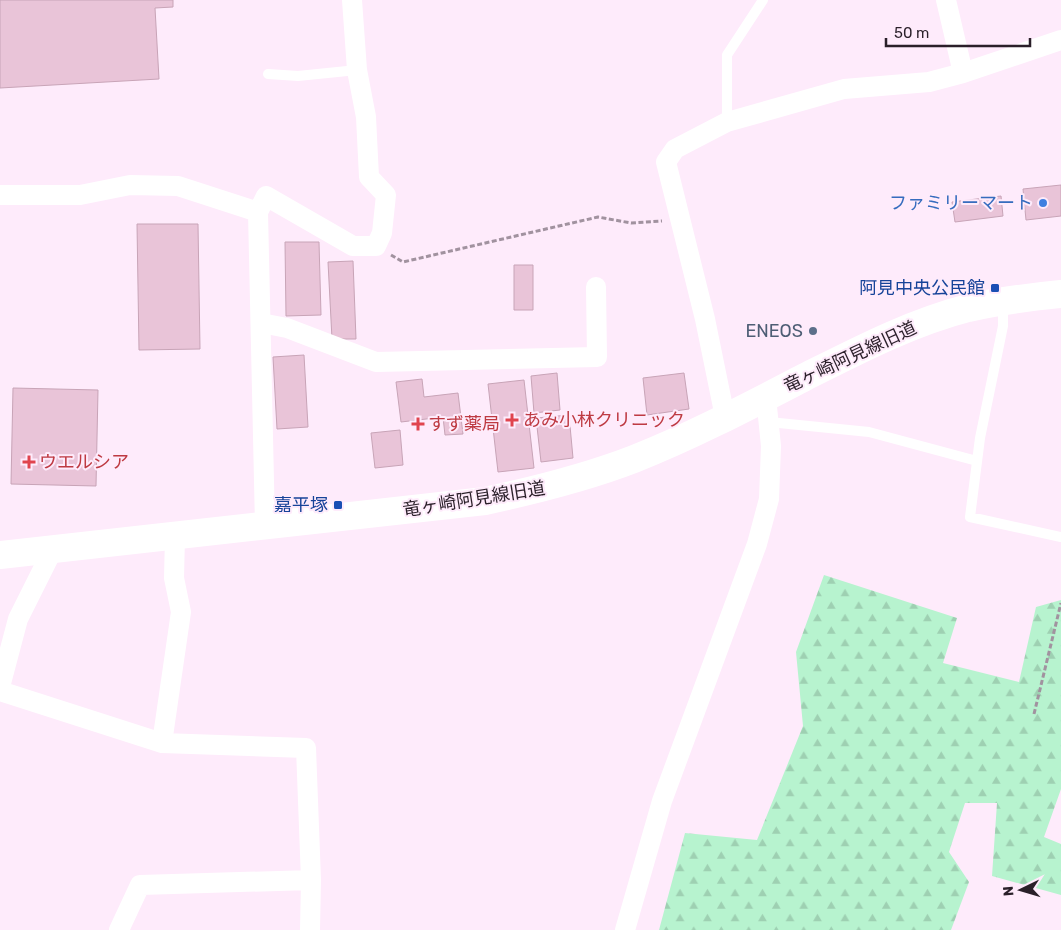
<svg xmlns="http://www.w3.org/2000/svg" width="1061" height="930" viewBox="0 0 1061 930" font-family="Rubik,'Noto Sans JP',sans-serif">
	<defs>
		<pattern id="forest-firs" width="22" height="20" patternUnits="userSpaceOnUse" patternTransform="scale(1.25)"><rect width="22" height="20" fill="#b7f3cf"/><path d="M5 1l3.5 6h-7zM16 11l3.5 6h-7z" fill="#9ed0b2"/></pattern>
	</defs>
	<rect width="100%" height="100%" fill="#feebfb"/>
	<path fill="url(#forest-firs)" d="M824 575 957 618 943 663 1019 682 1036 607 1061 600V789L1044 837 1061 844V895L992 876 997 803H965L949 852 969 882 951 930H659L685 833 757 840 803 726 796 652Z"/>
	<path fill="#e9c4d8" stroke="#c8a4b7" d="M0 0H173V7L155 8 159 79 0 88Z
		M1061 185V216L1026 220 1023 189Z
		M1001 196 1003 216 955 222 952 202Z
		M137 224H198L200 349 139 350Z
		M285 242H319L321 315 286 316Z
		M353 261 356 339H332L328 262Z
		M514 265H533V310H514Z
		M304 355 308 427 277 429 273 357Z
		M557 373 560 410 534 413 531 376Z
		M684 373 689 409 647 415 643 378Z
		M422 379 424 397 458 393 463 434 445 435 443 417 401 422 396 382Z
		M524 380 534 468 498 472 488 384Z
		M13 388 98 390 96 486 11 484Z
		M569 415 573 458 541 462 536 418Z
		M400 430 403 465 375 468 371 433Z"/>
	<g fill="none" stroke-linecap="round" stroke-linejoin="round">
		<path stroke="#a1929f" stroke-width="3" stroke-dasharray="5 2.5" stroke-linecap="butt" d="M391 255 403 262 598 217 631 223 662 221
			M1034 714 1061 603"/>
		<path stroke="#fff" stroke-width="10" d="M268 74 298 76 357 70
			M727 122V55L763 0
			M1003 301V326L980 438 970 517 1061 537
			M769 422 869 432 977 461"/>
		<path stroke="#fff" stroke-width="20" d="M963 73 1061 40
			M0 195H80L130 185 178 186 258 212 266 196 353 246H376L382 233 386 195 369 177 366 117 357 70 352 0
			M258 212 265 526
			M261 323 287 328 376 362 597 357 596 287
			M725 417 705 319 666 162 675 149 727 122 844 89 929 82 963 73 946 0
			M0 687 18 619 53 549
			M0 691 162 743 306 748 311 880 310 930
			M162 743 181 612 174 578 175 536
			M119 930 140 885 311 880
			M625 930 662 801 757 544 769 499 771 446 766 397"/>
		<path stroke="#fff" stroke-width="28" d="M0 555 485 501C536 490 585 478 634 459 692 436 749 406 805 377 857 351 910 323 968 308 998 301 1030 297 1061 294"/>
	</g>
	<circle fill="#3f7fe0" stroke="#feebfb" stroke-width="2" cx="1043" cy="203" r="5"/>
	<g fill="#1a4fb4" stroke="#feebfb" stroke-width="2">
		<rect x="990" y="283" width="10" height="10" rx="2.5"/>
		<rect x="333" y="500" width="10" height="10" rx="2.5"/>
	</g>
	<circle fill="#5c6f8a" stroke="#feebfb" stroke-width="2" cx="813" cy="331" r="5"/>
	<g fill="#e0444e" stroke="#feebfb" stroke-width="2">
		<path d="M509.5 412.5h5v5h5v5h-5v5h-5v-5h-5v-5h5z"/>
		<path d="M415.5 416.5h5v5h5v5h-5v5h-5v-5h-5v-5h5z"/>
		<path d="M26.5 454.5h5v5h5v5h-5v5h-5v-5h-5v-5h5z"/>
	</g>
	<g text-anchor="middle" stroke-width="4" stroke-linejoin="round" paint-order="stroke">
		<g font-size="18" fill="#366cbe" stroke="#feebfb" text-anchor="end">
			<text x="1033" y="209">ファミリーマート</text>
		</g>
		<g font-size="18" fill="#164399" stroke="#feebfb" text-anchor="end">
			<text x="985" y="294">阿見中央公民館</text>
			<text x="328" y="511">嘉平塚</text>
		</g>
		<g font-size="18" fill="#4e5e75" stroke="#feebfb" text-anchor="end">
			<text x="803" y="337">ENEOS</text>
		</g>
		<g font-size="18" fill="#2a1f29" stroke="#feebfb">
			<text transform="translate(850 357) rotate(-25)" y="6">竜ヶ崎阿見線旧道</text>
			<text transform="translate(474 499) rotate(-9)" y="6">竜ヶ崎阿見線旧道</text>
		</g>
		<g font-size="18" fill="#be3a42" stroke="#feebfb" text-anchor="start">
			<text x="523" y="426">あみ小林クリニック</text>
			<text x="428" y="430">すず薬局</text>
			<text x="39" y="468">ウエルシア</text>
		</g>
	</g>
	<g transform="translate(1021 890) rotate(265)" stroke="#feebfb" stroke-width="4" paint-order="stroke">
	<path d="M0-4L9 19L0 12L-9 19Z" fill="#2a1f29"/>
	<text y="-8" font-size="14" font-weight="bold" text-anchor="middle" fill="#2a1f29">N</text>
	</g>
	<path d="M886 38v8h144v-8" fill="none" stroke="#2a1f29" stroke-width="2.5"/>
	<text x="894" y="38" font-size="15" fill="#2a1f29" stroke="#feebfb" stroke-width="4" paint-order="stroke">50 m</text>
</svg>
